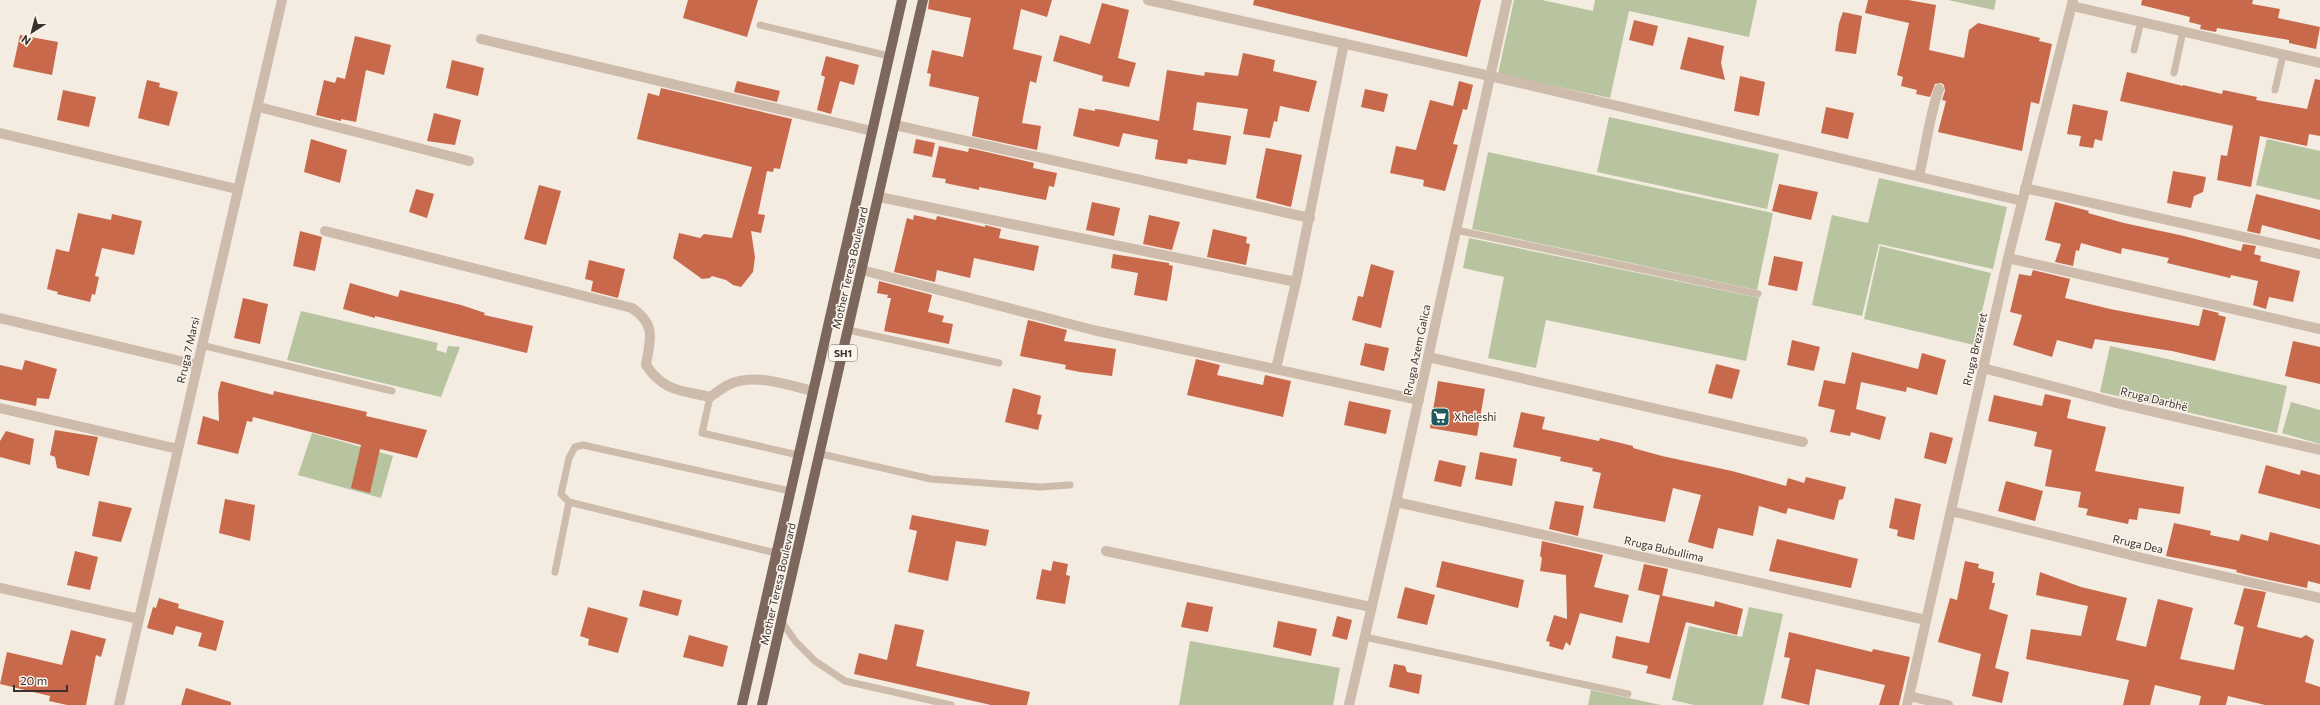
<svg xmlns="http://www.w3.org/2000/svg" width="2320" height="705" viewBox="0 0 2320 705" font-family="Commissioner,sans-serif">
	<rect width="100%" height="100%" fill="#f4ebe1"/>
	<path fill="#b8c4a0" d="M1514 0H1542L1593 11 1595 0H1757L1749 37 1629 11 1610 98 1498 74Z
		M1948 0H1996L1994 10Z
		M1609 117 1779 154 1767 209 1597 172Z
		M2267 139 2320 151V200L2256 185Z
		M1488 152 1773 213 1757 290 1472 229Z
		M1879 178 2007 207 1993 269 1879 244 1862 316 1812 305 1832 215 1868 223Z
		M1469 238 1759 298 1746 361 1546 320 1536 368 1488 358 1504 277 1463 268Z
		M1880 246 1991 273 1974 345 1864 319Z
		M301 311 438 343 436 350 446 353 448 346 460 347 441 397 287 360Z
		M2110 346 2287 386 2277 433 2100 392Z
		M2291 402 2320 410V444L2282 433Z
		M312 433 393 456 381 498 298 475Z
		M1749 607 1783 614 1763 705H1694L1672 700 1689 626 1742 637Z
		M1190 641 1340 668 1333 705H1179Z
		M1591 690 1661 705H1588Z"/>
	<path fill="#c8694b" d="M688 0H758L747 37 683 18Z
		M929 0H1052L1047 17 1021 9 1013 49 1042 56 1036 83 1030 81 1022 123 1041 126 1037 150 972 136 979 97 929 86 931 74 927 73 932 50 963 57 971 18 928 9Z
		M1254 0H1481L1467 57 1253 5Z
		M1868 0H1908L1936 5 1929 50 1964 58 1969 30 1978 23 2040 38 2039 41 2052 44 2039 104 2031 102 2022 151 1938 132 1946 101 1942 100 1945 91 1944 85 1941 83 1935 84 1930 97 1916 94 1917 90 1901 86 1903 77 1897 75 1909 23 1865 13Z
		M2142 0H2253L2252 4 2280 9 2278 18 2320 27 2316 49 2289 43V40L2217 28 2216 32 2200 29 2201 25 2189 22 2190 17 2141 5Z
		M1102 3 1129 10 1118 58 1136 63 1129 87 1102 81 1103 76 1053 61 1060 35 1090 44Z
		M1843 12 1862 16 1856 54 1835 51 1839 23Z
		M1634 20 1658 26 1653 46 1629 40Z
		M20 35 58 42 52 75 13 67Z
		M355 36 391 45 384 75 366 70 356 122 341 119V121L316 115 324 80 335 83 337 77 345 79Z
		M1688 37 1724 46 1721 63 1725 80 1680 69Z
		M1243 53 1275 60 1273 71 1317 81 1309 112 1280 106 1277 122 1274 121 1270 138 1243 134 1248 109 1197 102 1193 130 1231 136 1226 165 1188 159 1187 164 1155 159 1158 140 1123 133 1119 147 1073 136 1079 108 1095 111V109L1104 110 1159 121 1167 70 1204 76 1205 72 1238 76Z
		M826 56 859 65 854 85 840 81 831 114 817 110 825 77 821 75Z
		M452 60 484 68 478 96 446 88Z
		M2127 72 2183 86V85L2222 94 2223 90 2257 97 2256 100 2307 109 2315 79 2320 80V136L2309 134 2307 146 2260 136 2251 187 2217 180 2221 155 2227 156 2233 126 2120 101Z
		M1740 76 1765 82 1759 116 1734 111Z
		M147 80 160 83 159 87 178 92 169 126 138 118Z
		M737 81 780 91 777 102 734 92Z
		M1459 81 1473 85 1467 110 1463 109 1453 144 1458 145 1445 191 1423 186 1424 180 1390 173 1396 146 1416 150 1430 100 1453 106Z
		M661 88 792 119 780 169 774 168 773 172 767 171 758 214 765 215 761 233 751 231 755 257 753 272 741 287 733 285 726 280 712 276 710 278 702 279 673 258 679 233 700 238 704 234 732 238 752 167 637 139 648 93 659 96Z
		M1365 89 1388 94 1384 112 1361 107Z
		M63 90 96 97 89 127 57 120Z
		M2073 104 2108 111 2102 141 2095 139 2093 148 2079 146 2081 136 2067 134Z
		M1826 107 1854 113 1848 139 1821 133Z
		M434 113 461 120 455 145 427 141Z
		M311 139 347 150 340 183 304 172Z
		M916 139 935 143 932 157 913 153Z
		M939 146 968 152 969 148 1034 163 1033 168 1057 173 1054 187 1049 186 1046 200 979 187V190L945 183 946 179 932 177Z
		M1266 148 1302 155 1291 207 1256 198Z
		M2173 171 2206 177 2203 192 2194 196 2191 208 2167 203Z
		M1779 184 1818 192 1811 220 1772 211Z
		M539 185 561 191 546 245 524 239Z
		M416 189 434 194 427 218 409 212Z
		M2256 194 2320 210V240L2262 225 2260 234 2247 231Z
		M1092 202 1120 208 1114 236 1086 230Z
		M2055 202 2089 211 2088 213 2124 223 2184 236 2241 251 2243 244 2256 246 2254 254 2261 256 2260 261 2300 271 2293 302 2269 297 2266 309 2253 305 2258 281 2231 275 2230 278 2167 263 2169 258 2122 248 2121 254 2081 243 2079 251 2076 250 2073 266 2055 262 2061 244 2045 240Z
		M78 213 111 220 112 214 142 221 134 255 102 248 95 276 99 277 95 295 92 294 90 302 57 294 58 292 47 289 56 249 69 252Z
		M914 215 936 220 937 216 985 227V225L1001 229 999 238 1039 246 1034 271 974 258 970 278 937 270 935 282 894 272 907 218 913 220Z
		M1149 215 1180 222 1172 250 1143 244Z
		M1213 229 1247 237 1246 243 1250 244 1246 265 1207 257Z
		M300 231 322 237 315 271 293 266Z
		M1113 254 1169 263V265L1173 266 1167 301 1134 295 1138 273 1111 268Z
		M1774 256 1803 262 1797 291 1768 285Z
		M589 260 625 269 618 298 591 291 593 281 585 279Z
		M1371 264 1394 271 1381 328 1352 320 1358 296 1363 297Z
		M2033 270 2070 279 2065 298 2110 309 2199 326 2203 309 2219 313 2218 315 2226 317 2215 361 2172 351 2095 339 2092 349 2057 340 2052 357 2013 345 2022 315 2010 312 2019 274 2031 276Z
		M879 281 932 295 928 312 944 316 942 322 953 324 949 344 884 331 891 298H887L888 295 877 293Z
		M350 283 398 297 400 290 461 305 485 313 484 315 533 326 527 353 375 316V318L343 309Z
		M243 298 268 304 260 344 234 338Z
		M1028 320 1067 330 1064 341 1116 349 1112 376 1080 372 1065 369 1066 365 1020 356Z
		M1792 340 1820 347 1814 371 1787 365Z
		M2293 341 2320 347V384L2285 376Z
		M1365 343 1389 348 1384 371 1360 365Z
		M1852 352 1918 369 1922 353 1946 360 1937 395 1907 387 1906 392 1861 382 1856 409 1886 417 1880 440 1851 432 1850 436 1830 432 1835 410 1818 406 1824 380 1845 384Z
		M1196 359 1220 365 1217 375 1263 385 1265 375 1291 381 1283 417 1187 395Z
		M25 360 57 369 49 399 37 398 36 406 0 399V365L22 370Z
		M1716 364 1740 370 1732 399 1708 393Z
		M221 381 273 395 274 391 367 412 366 416 427 430 417 458 380 449 370 493 351 488 361 445 253 417 252 422 247 421 238 454 197 444 203 416 219 421 218 393Z
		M1438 381 1485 389 1477 436 1430 428Z
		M1013 388 1041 396 1037 414 1042 415 1038 430 1005 422Z
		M2045 394 2071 400 2067 418 2106 427 2095 471 2184 487 2180 514 2139 508 2137 520 2129 519 2128 524 2086 515 2088 509 2078 507 2081 492 2045 486 2052 450 2034 446 2037 432 1988 421 1994 395 2042 406Z
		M1349 401 1391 410 1386 434 1344 425Z
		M1521 412 1545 417 1542 429 1599 441 1600 438 1633 446V448L1662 456 1732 471 1786 486 1788 478 1804 483 1806 477 1846 487 1843 499 1839 500 1834 520 1788 508 1786 514 1759 506 1753 536 1718 528 1713 549 1688 542 1701 495 1673 488 1665 522 1593 508 1601 473 1592 471 1593 468 1560 461 1561 457 1513 447Z
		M55 430 98 437 89 476 57 468 55 457 50 455Z
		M6 431 34 439 30 465 0 457V441Z
		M1930 432 1953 438 1946 464 1924 458Z
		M1480 452 1517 459 1512 486 1475 479Z
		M1439 460 1466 466 1461 487 1434 481Z
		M2266 465 2300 475 2301 470 2320 475V509L2258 493Z
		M2006 481 2043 491 2035 521 1998 511Z
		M1895 498 1921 504 1914 540 1897 536 1898 530 1889 528Z
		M225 499 255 505 250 541 219 533Z
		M99 501 132 508 121 542 92 536Z
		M1555 501 1584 506 1578 536 1549 529Z
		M912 515 989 530 986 546 956 541 948 581 908 572 917 531 909 529Z
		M2174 523 2211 531 2210 535 2239 541 2241 534 2268 541 2270 532 2320 545V584L2308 581 2307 588 2247 575 2236 572 2237 570 2166 556Z
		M1777 539 1858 559 1851 588 1769 571Z
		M1542 541 1603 555 1594 587 1629 595 1622 623 1580 613 1570 646 1566 642 1563 650 1549 646 1550 642 1546 641 1554 615 1567 619 1566 575 1540 571 1542 558 1540 556Z
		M75 551 98 557 90 590 67 585Z
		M1053 561 1068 564 1066 575 1070 576 1065 604 1036 599 1042 569 1051 571Z
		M1442 561 1524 580 1518 608 1436 587Z
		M1965 561 1979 564 1978 568 1994 572 1992 583H1995L1989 609 2008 615 1995 668 2009 672 2002 703 1972 696 1981 654 1938 642 1950 598 1957 600Z
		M1644 564 1668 569 1662 596 1638 590Z
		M2040 572 2081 587 2127 598 2116 640 2146 647 2158 599 2193 608 2180 659 2234 670 2244 627 2234 624 2244 588 2266 592 2257 627 2301 638 2306 635 2314 640 2305 682 2320 687V705H2265L2228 696 2226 705H2199L2201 696 2155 685 2150 705H2123L2129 680 2026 659 2031 629 2081 636 2088 606 2036 595Z
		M1405 587 1435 595 1427 625 1397 618Z
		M643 590 682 600 678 616 639 606Z
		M1660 595 1714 607 1715 601 1743 609 1737 635 1686 622 1670 679 1646 673 1648 666 1612 658 1616 636 1649 643Z
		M159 598 179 604 178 608 224 621 216 651 198 646 202 633 176 626 173 635 147 628 153 607 156 608Z
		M1187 602 1213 607 1208 632 1181 627Z
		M588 607 628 618 618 653 588 645 589 639 580 636Z
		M1337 616 1352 620 1347 640 1332 636Z
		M1278 621 1317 629 1311 656 1273 647Z
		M895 624 924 630 916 666 1030 692 1027 705H991L854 674 859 653 887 660Z
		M71 630 106 639 101 657 96 655 86 705H67L49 701 50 696 0 684 7 652 62 665Z
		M1789 632 1872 652 1873 649 1910 657 1899 705H1879L1885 685 1816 669 1809 705 1781 698 1790 658 1784 657Z
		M689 635 728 646 723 667 683 657Z
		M1394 664 1405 666 1407 672 1422 675 1419 694 1389 687Z
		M186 688 231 702V705H181Z"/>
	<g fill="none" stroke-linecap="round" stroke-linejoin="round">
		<path stroke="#cdbbac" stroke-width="7" d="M760 25 889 56
			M2134 50 2141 22
			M2174 73 2183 31
			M2275 90 2283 55
			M1456 230 1758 294
			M848 330 999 363
			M201 345 392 391
			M710 397 702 433 798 455
			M821 454 931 479 1040 487 1070 485
			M776 553 569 502 561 494 569 458 575 447 583 445 790 491
			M555 572 569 502
			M781 621 796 642 815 661 845 681 951 705
			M1365 637 1628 694"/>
		<path stroke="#cdbbac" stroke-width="10" d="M1148 0 1490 76 2022 201
			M2072 6 2320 63
			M481 39 872 131
			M259 107 469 161
			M895 125 1310 218
			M0 133 237 189
			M1919 176C1926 147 1929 117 1939 89
			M2025 188 2320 254
			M879 197 1296 282
			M325 231 632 308C657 325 650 339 646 365 664 392 681 390 710 397 716 393 722 388 728 385 753 372 788 385 813 391
			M2008 258 2320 329
			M862 270 1093 330 1419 400
			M0 318 197 365
			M1428 357 1803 442
			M1983 368 2120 404 2320 450
			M1276 369 1296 282 1344 43
			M0 408 178 449
			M1396 502 1926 620
			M1951 511 2147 559 2320 598
			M1106 551 1371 607
			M0 588 139 619
			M1909 696 1948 705
			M119 705 282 0
			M1907 705 2008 258 2073 0"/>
		<path stroke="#cdbbac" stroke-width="10" d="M1349 705 1396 502 1507 0"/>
		<path stroke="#7d675c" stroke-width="10" d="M742 705 902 0
			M762 705 923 0"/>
	</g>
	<defs>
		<g id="supermarket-square" transform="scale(1)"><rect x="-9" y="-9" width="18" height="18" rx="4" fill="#1f5a5e" stroke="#fbf5ee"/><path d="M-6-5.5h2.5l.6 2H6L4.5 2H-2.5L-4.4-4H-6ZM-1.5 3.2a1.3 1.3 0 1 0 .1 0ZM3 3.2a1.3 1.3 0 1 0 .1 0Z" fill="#fff"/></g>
	</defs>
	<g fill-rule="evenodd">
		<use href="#supermarket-square" x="1440" y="417"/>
	</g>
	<g text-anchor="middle" stroke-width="3" stroke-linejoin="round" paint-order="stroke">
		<rect fill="#fbf5ee" stroke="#756b66" stroke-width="1" x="829" y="345" width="28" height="16" rx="3"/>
		<g font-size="10" font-weight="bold" fill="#3b302b">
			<text x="843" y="357">SH1</text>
		</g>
		<g font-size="11" fill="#3b302b" stroke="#fbf5ee">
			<text transform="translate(850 268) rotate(-77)" y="4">Mother Teresa Boulevard</text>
			<text transform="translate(1975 349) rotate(-77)" y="4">Rruga Brezaret</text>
			<text transform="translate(188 350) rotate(-77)" y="4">Rruga 7 Marsi</text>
			<text transform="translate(1417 350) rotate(-78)" y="4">Rruga Azem Galica</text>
			<text transform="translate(2154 399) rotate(14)" y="4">Rruga Darbhë</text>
			<text transform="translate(2138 544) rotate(13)" y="4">Rruga Dea</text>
			<text transform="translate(1664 549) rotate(13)" y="4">Rruga Bubullima</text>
			<text transform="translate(778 584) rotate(-77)" y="4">Mother Teresa Boulevard</text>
		</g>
		<g font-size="11" fill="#3b302b" stroke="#fbf5ee" text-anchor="start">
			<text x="1454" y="421">Xheleshi</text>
		</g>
	</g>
	<g transform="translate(32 32) rotate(216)" stroke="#fbf5ee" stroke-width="3" paint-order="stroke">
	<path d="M0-3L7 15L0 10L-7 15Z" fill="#3b302b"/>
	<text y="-6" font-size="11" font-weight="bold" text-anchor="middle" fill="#3b302b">N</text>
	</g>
	<path d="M14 685v6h53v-6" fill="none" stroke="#3b302b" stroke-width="2"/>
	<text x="20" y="685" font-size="12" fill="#3b302b" stroke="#fbf5ee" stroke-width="3" paint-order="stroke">20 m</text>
</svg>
